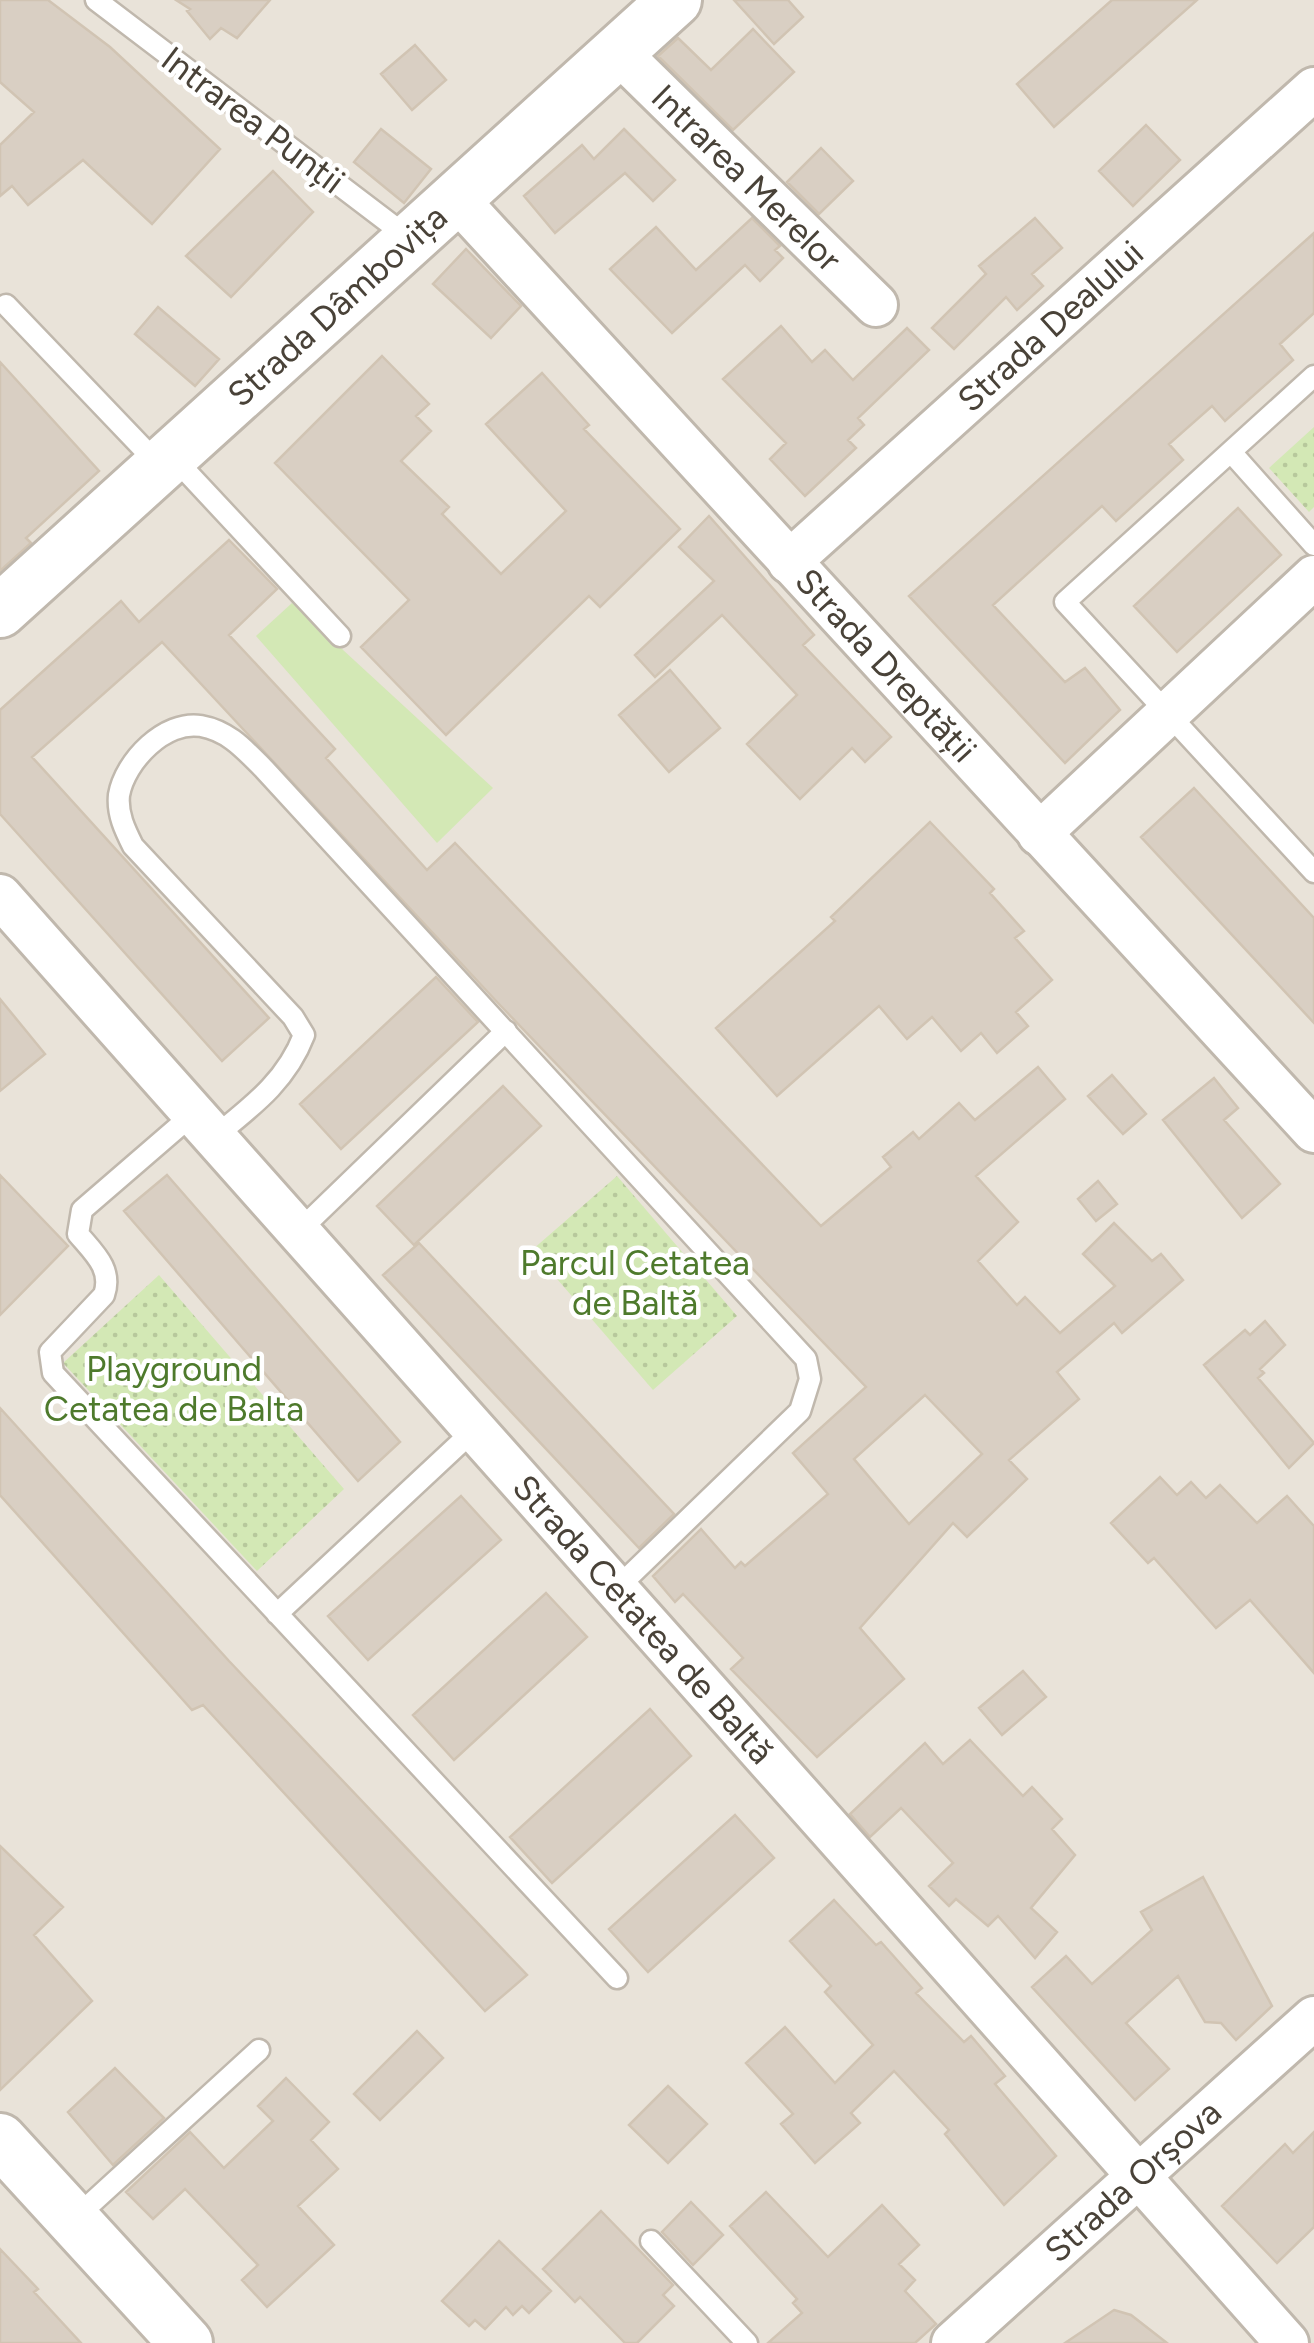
<svg xmlns="http://www.w3.org/2000/svg" width="1314" height="2343" viewBox="0 0 1314 2343" font-family="Figtree,sans-serif">
	<defs>
		<pattern id="park-dots" width="8" height="8" patternUnits="userSpaceOnUse" patternTransform="scale(2.5)"><rect width="8" height="8" fill="#d3e8b5"/><path d="M2 2h.1M6 6h.1" fill="none" stroke="#b7c89c" stroke-width="1.8" stroke-linecap="round"/></pattern>
	</defs>
	<rect width="100%" height="100%" fill="#f5f1eb"/>
	<path fill="#e9e3d9" d="M0 0H1314V2343H0Z"/>
	<path fill="url(#park-dots)" d="M1314 427V507L1309 512 1269 468Z
		M617 1176 737 1316 653 1390 532 1250Z
		M159 1275 344 1489 257 1571 63 1363Z"/>
	<path fill="#d3e8b5" d="M292 603 493 788 437 843 256 636Z"/>
	<path fill="#d9cfc3" stroke="#d1c4b3" stroke-width="2.5" fill-rule="evenodd" d="M0 0H48L110 47 220 149 152 224 83 160 28 205 12 186 0 196V145L34 112 0 82Z
		M176 0H270L237 38 221 28 210 39 187 11 190 9Z
		M734 0H788L803 17 774 44Z
		M1112 0H1197L1054 127 1017 84Z
		M753 29 794 72 733 130 658 56 678 38 711 70Z
		M415 45 446 80 412 110 381 74Z
		M1146 125 1180 160 1133 206 1099 171Z
		M381 129 431 169 404 203 354 162Z
		M624 129 675 180 653 201 625 173 555 233 524 196 582 145 594 159Z
		M821 148 853 181 819 214 787 182Z
		M273 171 313 212 231 297 186 256Z
		M752 218 780 246 775 250 783 258 760 281 745 265 672 333 610 269 656 227 696 270Z
		M1035 218 1062 248 1032 274 1043 286 1017 310 1006 297 954 349 932 328 986 274 979 266Z
		M1314 233V313L1280 344 1293 360 1225 421 1212 406 1169 444 1183 460 1116 521 1102 506 993 605 1065 682 1085 668 1120 710 1065 763 909 596Z
		M466 249 521 306 491 338 433 284Z
		M158 307 219 359 195 386 135 334Z
		M781 326 812 362 825 350 853 380 907 328 929 350 858 418 864 425 848 440 856 448 805 496 770 459 786 443 723 379Z
		M382 356 429 404 416 416 431 431 401 461 449 507 442 514 501 574 566 511 486 424 542 373 589 425 584 429 680 529 600 607 589 596 446 735 361 647 409 600 275 463Z
		M0 362 99 471 26 538 31 543 0 571Z
		M1238 508 1281 555 1177 652 1134 606Z
		M709 516 814 635 803 645 891 737 865 762 852 748 800 799 747 744 797 695 722 615 655 677 635 655 714 581 679 547Z
		M229 540 277 589 229 635 335 749 326 758 427 870 455 843 821 1226 891 1167 883 1157 913 1132 919 1139 959 1103 975 1120 1038 1067 1065 1099 976 1176 1018 1222 978 1261 1017 1305 1025 1297 1060 1333 1115 1286 1083 1254 1114 1223 1152 1261 1161 1254 1183 1280 1122 1333 1114 1323 1057 1372 1079 1399 1009 1460 1027 1479 967 1537 953 1523 860 1628 904 1679 817 1757 731 1669 743 1658 683 1594 675 1602 653 1576 701 1529 735 1568 741 1562 745 1566 828 1494 793 1453 866 1387 498 1003 162 642 32 757 269 1018 222 1061 0 814V710L121 601 139 622ZM925 1395 982 1454 909 1524 854 1459Z
		M670 670 720 728 669 772 619 715Z
		M1194 788 1314 918V1023L1141 837Z
		M930 822 994 889 990 893 1024 931 1015 938 1052 980 1016 1012 1028 1026 997 1053 981 1033 961 1051 932 1017 907 1039 879 1006 777 1096 716 1028 835 921 831 917Z
		M436 977 478 1022 341 1149 300 1104Z
		M0 999 45 1054 0 1091Z
		M1112 1075 1146 1114 1123 1134 1088 1096Z
		M1214 1078 1238 1108 1224 1120 1280 1184 1242 1218 1163 1120Z
		M503 1086 541 1126 414 1245 377 1206Z
		M0 1175 68 1246 0 1315Z
		M167 1175 400 1442 358 1481 124 1211Z
		M1098 1181 1117 1204 1096 1221 1078 1199Z
		M419 1243 674 1514 639 1548 383 1275Z
		M1265 1321 1285 1345 1260 1369 1264 1373 1258 1378 1314 1443 1289 1468 1204 1365 1245 1330 1250 1335Z
		M0 1408 229 1661 527 1975 485 2011 203 1705 192 1710 0 1495Z
		M1160 1477 1177 1495 1191 1482 1206 1498 1220 1485 1257 1523 1287 1496 1314 1526V1673L1250 1600 1216 1628 1154 1558 1148 1563 1111 1523Z
		M461 1496 501 1540 368 1660 328 1616Z
		M546 1593 587 1637 454 1760 413 1715Z
		M1023 1671 1046 1697 1002 1735 979 1708Z
		M650 1709 691 1756 552 1883 510 1837Z
		M970 1740 1023 1796 1032 1787 1062 1819 1052 1829 1075 1855 1031 1908 1057 1932 1035 1958 998 1916 988 1926 956 1899 949 1906 929 1886 953 1863 901 1808 870 1837 850 1814 925 1743 943 1764Z
		M735 1815 774 1858 648 1972 609 1929Z
		M0 1846 63 1907 34 1935 92 2001 0 2090Z
		M1203 1877 1272 2006 1236 2040 1221 2023 1205 2022 1178 1976 1126 2023 1169 2069 1135 2100 1032 1987 1066 1956 1092 1984 1152 1930 1141 1912Z
		M834 1900 876 1945 881 1942 922 1988 916 1993 964 2042 971 2036 1005 2076 995 2084 1056 2156 1004 2205 945 2134 949 2130 894 2071 851 2113 860 2123 815 2163 781 2124 793 2114 746 2063 785 2027 835 2083 873 2045 825 1992 831 1986 790 1941Z
		M417 2031 443 2058 380 2120 354 2094Z
		M115 2068 164 2118 113 2165 68 2112Z
		M286 2078 329 2122 311 2140 338 2169 298 2206 334 2245 267 2307 242 2280 258 2265 185 2189 153 2219 126 2192 190 2132 224 2168 273 2121 258 2106Z
		M668 2086 707 2124 668 2163 629 2125Z
		M1314 2132V2227L1277 2263 1222 2206 1285 2144 1293 2153Z
		M766 2192 828 2257 882 2205 919 2245 899 2264 915 2280 905 2291 936 2324 915 2343H768L802 2313 793 2303 797 2299 730 2226Z
		M691 2202 723 2235 693 2265 662 2232Z
		M601 2211 673 2285 663 2295 674 2306 637 2343H625L580 2297 575 2302 543 2269Z
		M499 2241 551 2291 529 2313 522 2306 513 2315 506 2307 485 2329 475 2320 469 2326 442 2301Z
		M0 2249 38 2289 34 2292 81 2343H0Z
		M1114 2310 1131 2315 1167 2343H1065Z"/>
	<g fill="none" stroke-linecap="round" stroke-linejoin="round">
		<g stroke="#c0b8ad" stroke-width="25">
			<path id="service" d="M96 0 409 238
				M6 305 160 466
				M1314 376 1065 602 1314 872
				M1231 452 1314 545
				M172 456 340 636
				M192 1115 82 1210 78 1234C94 1253 113 1269 104 1295L50 1352 53 1373 617 1978
				M213 1138C251 1107 286 1082 304 1035L293 1017 133 846C125 830 117 814 119 795 125 761 165 720 201 726 229 731 245 750 264 769L806 1359 810 1379 800 1411 615 1590
				M297 1233 506 1031
				M277 1614 473 1431
				M73 2220 259 2050
				M651 2241 747 2343"/>
		</g>
		<g stroke="#c0b8ad" stroke-width="48">
			<g id="minor">
				<path id="s1" d="M618 52 876 305"/>
				<path id="s2" d="M456 198 1314 1131"/>
				<path id="s3" d="M789 562 1314 89"/>
				<path d="M1039 834 1314 577"/>
				<path id="s4" d="M0 896 1287 2343"/>
				<path id="s5" d="M953 2343 1314 2018"/>
			</g>
		</g>
		<g stroke="#c0b8ad" stroke-width="58">
			<g id="tertiary">
				<path id="s6" d="M0 611 675 0"/>
				<path d="M0 2140 186 2343"/>
			</g>
		</g>
		<use href="#service" stroke="#fff" stroke-width="20"/>
		<use href="#minor" stroke="#fff" stroke-width="42"/>
		<use href="#tertiary" stroke="#fff" stroke-width="52"/>
	</g>
	<g text-anchor="middle" stroke-width="9" stroke-linejoin="round" paint-order="stroke">
		<g font-size="35" fill="#494238" stroke="#fff">
			<text transform="translate(253 120) rotate(37)" y="12">Intrarea Punții</text>
			<text dy="12" stroke="none"><textPath href="#s1" startOffset="180">Intrarea Merelor</textPath></text>
			<text dy="12" stroke="none"><textPath href="#s6" startOffset="455">Strada Dâmbovița</textPath></text>
			<text dy="12" stroke="none"><textPath href="#s3" startOffset="352">Strada Dealului</textPath></text>
			<text dy="12" stroke="none"><textPath href="#s2" startOffset="635">Strada Dreptății</textPath></text>
			<text dy="12" stroke="none"><textPath href="#s4" startOffset="968">Strada Cetatea de Baltă</textPath></text>
			<text dy="12" stroke="none"><textPath href="#s5" startOffset="242">Strada Orșova</textPath></text>
		</g>
		<g font-size="35" fill="#4e7a2c" stroke="#fff">
			<text x="635" y="1275">Parcul Cetatea<tspan x="635" dy="40">de Baltă</tspan></text>
			<text x="174" y="1381">Playground<tspan x="174" dy="40">Cetatea de Balta</tspan></text>
		</g>
	</g>
</svg>
